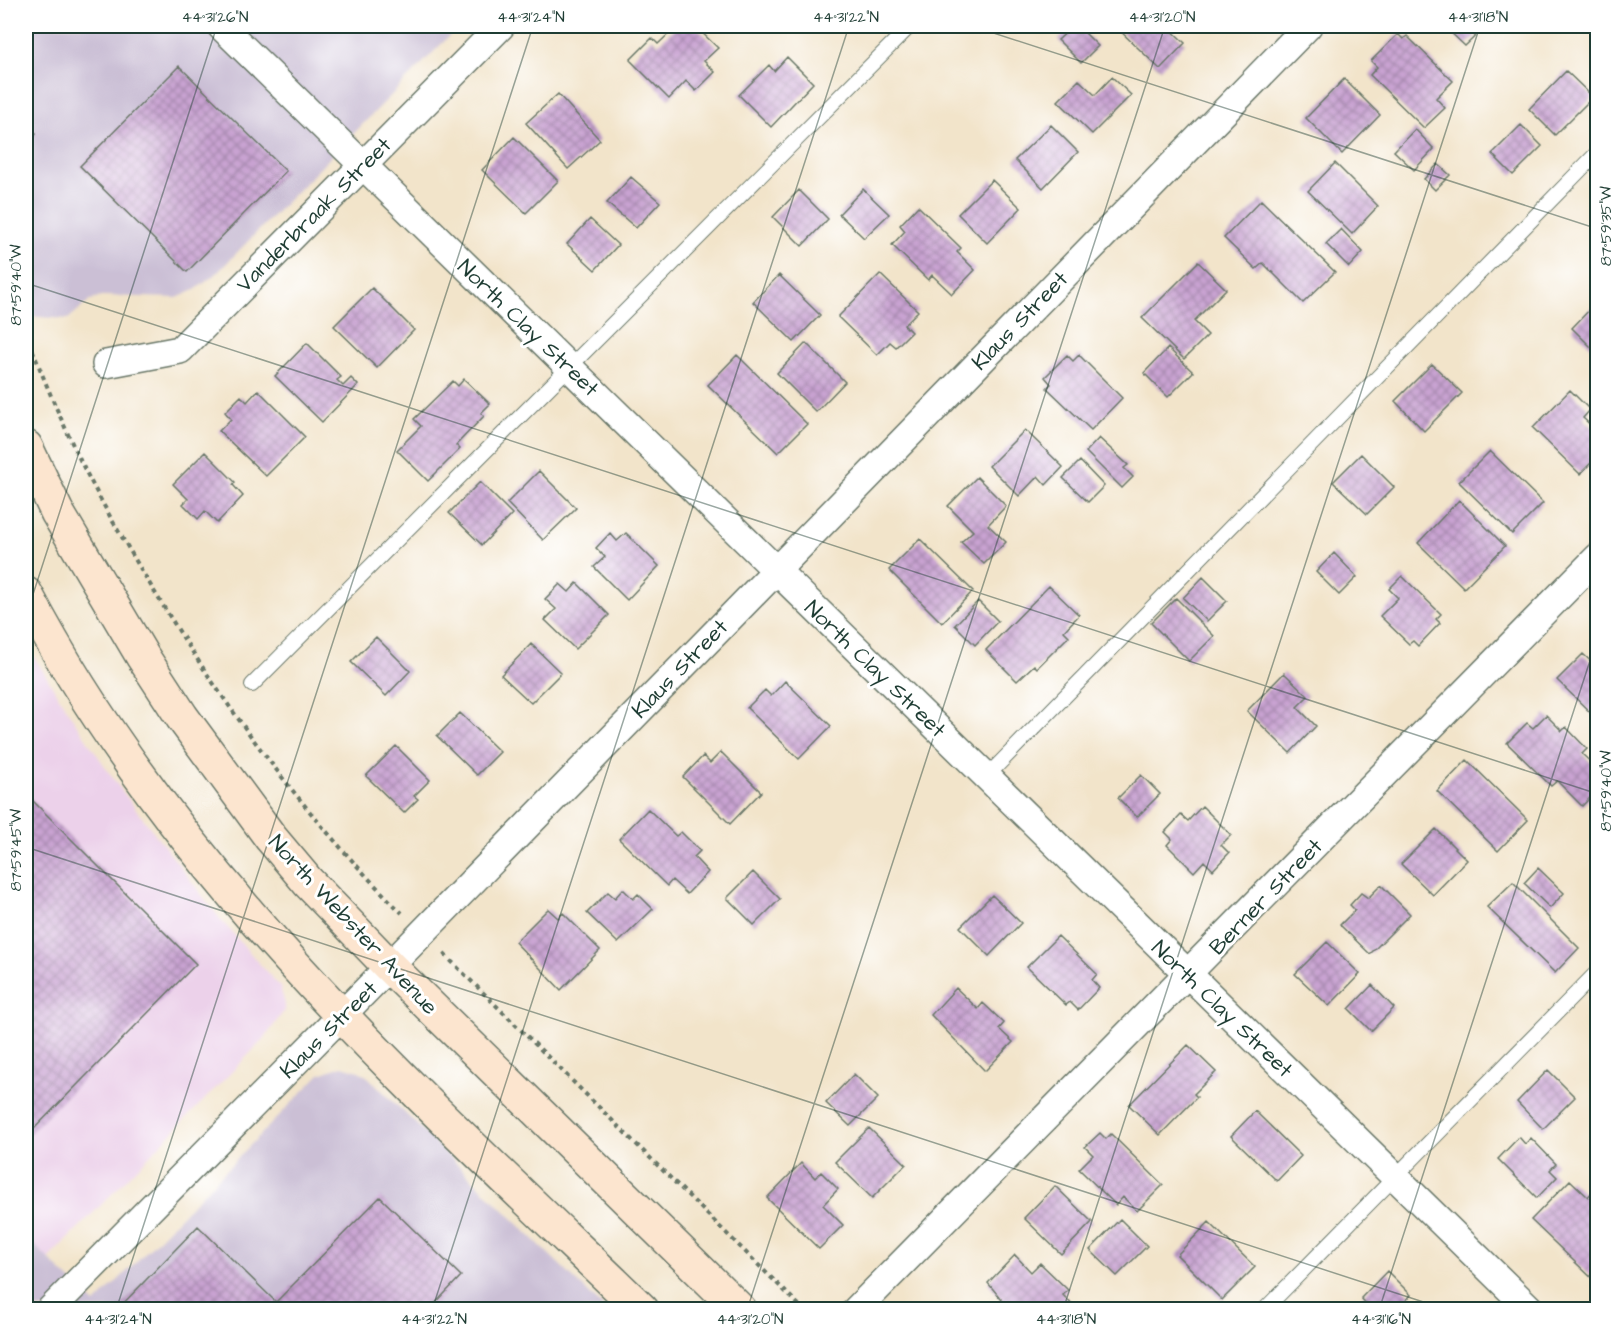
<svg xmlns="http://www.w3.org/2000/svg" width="1623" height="1335" viewBox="0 0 1623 1335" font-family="'Architects Daughter',sans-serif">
	<defs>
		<pattern id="building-cross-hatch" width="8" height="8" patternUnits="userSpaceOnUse" patternTransform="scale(1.5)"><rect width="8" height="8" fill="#c9a3d2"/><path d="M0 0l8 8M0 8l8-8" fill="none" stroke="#a386ab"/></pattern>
	</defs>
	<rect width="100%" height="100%" fill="#fff"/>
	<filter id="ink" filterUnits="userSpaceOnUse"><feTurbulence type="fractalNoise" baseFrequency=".0167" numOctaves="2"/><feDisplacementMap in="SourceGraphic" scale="12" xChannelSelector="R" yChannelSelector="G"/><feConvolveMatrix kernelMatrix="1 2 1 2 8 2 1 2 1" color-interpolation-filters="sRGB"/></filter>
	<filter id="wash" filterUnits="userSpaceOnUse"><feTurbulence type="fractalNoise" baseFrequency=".008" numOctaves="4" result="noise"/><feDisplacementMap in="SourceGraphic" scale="24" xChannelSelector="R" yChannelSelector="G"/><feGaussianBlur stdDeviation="1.35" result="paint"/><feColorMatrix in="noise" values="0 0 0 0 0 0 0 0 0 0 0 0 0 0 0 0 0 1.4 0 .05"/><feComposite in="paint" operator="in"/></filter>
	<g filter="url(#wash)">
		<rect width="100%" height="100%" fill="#f2e4ca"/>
		<path fill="#ecd1ea" d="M26 644 73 719 119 787 221 920 280 987 285 1004 284 1011 264 1039 48 1259 26 1237Z"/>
		<path fill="#cbbfd5" d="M26 26H459L217 273 195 290 177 298 102 296 89 301 68 319 26 316Z
			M342 1066 359 1071 368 1077 605 1309H26V1237L95 1304 320 1074Z"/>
		<g id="blocks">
			<path fill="url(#building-cross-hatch)" d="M677 26H695L718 48 704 61 715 72 696 91 686 81 669 99 630 60 652 38 658 44Z
				M1073 26H1078L1098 46 1081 63 1058 40Z
				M1115 26H1167L1185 43 1160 69Z
				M1444 26H1486L1465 46Z
				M1398 34 1403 39 1407 36 1453 81 1436 98 1445 108 1424 128 1370 75 1377 67 1371 61Z
				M787 57 813 83 771 127 739 95 769 65 774 71Z
				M179 66 286 171 187 272 80 166Z
				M1566 71 1593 97 1555 135 1529 109Z
				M1112 77 1131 95 1092 134 1058 101 1079 80 1095 95Z
				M1344 79 1380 115 1342 154 1306 118Z
				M558 94 600 140 568 169 526 123Z
				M26 125 36 134 27 145 26 144Z
				M1051 125 1078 152 1043 188 1015 160Z
				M1521 125 1542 146 1513 175 1492 154Z
				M1415 129 1434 149 1414 170 1394 151Z
				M514 137 558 181 526 213 482 170Z
				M1335 163 1378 206 1352 234 1308 191Z
				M1438 164 1450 175 1435 190 1424 179Z
				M631 177 660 202 636 228 607 203Z
				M992 180 1021 208 987 243 958 214Z
				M863 189 889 214 864 238 839 214Z
				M799 190 828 219 802 246 773 217Z
				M1261 200 1335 272 1303 303 1263 263 1256 269 1224 238Z
				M918 206 961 248 957 252 975 270 952 294 932 275 928 280 892 245 905 231 900 225Z
				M590 219 618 245 595 270 567 244Z
				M1341 229 1363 252 1349 267 1326 244Z
				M1198 262 1226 289 1194 321 1208 335 1184 359 1142 318Z
				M880 274 918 311 904 325 911 332 896 347 890 342 877 355 838 317Z
				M779 275 820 315 794 342 753 302Z
				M372 288 414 330 377 368 334 326Z
				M1594 305 1598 308V346L1594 350 1572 328Z
				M307 343 341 377 337 380 343 386 351 378 358 385 322 422 275 376Z
				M806 343 845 382 816 412 777 373Z
				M1168 348 1193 372 1168 397 1144 373Z
				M737 355 807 424 778 453 708 385Z
				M1067 355 1073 361 1079 355 1122 398 1091 430 1047 388 1051 384 1045 377Z
				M1432 364 1462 393 1424 431 1395 401Z
				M464 379 490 404 481 413 484 416 456 445 460 449 428 481 397 450 421 426 414 419 453 381 458 386Z
				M258 390 305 437 266 476 219 431 231 419 225 412 241 396 247 402Z
				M1570 390 1590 410 1583 418 1598 432V456L1580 474 1533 428Z
				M1025 430 1063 467 1046 485 1038 476 1019 496 989 466Z
				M1099 438 1128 465 1124 468 1133 477 1122 488 1086 452Z
				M1490 451 1543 503 1512 534 1459 482Z
				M205 452 235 482 233 485 243 496 217 523 205 511 198 519 183 504 188 499 173 484Z
				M1361 454 1394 487 1367 514 1333 482Z
				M1080 461 1104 486 1088 502 1063 478Z
				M539 471 576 508 543 540 507 503Z
				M977 477 1006 506 988 525 1006 542 984 564 961 542 973 531 948 506Z
				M480 482 512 514 482 545 449 513Z
				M1459 500 1505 546 1464 588 1418 543Z
				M610 533 617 541 626 533 659 566 627 600 594 567 605 557 596 548Z
				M920 539 973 591 942 623 889 570Z
				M1334 553 1357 577 1339 595 1316 572Z
				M1402 576 1441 614 1436 619 1440 623 1418 646 1413 641 1409 644 1380 616 1398 598 1389 589Z
				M1203 577 1227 601 1207 621 1183 598Z
				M577 583 609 615 575 649 545 620 556 609 545 599 560 584 569 592Z
				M1049 586 1079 615 1064 631 1069 636 1037 668 1034 665 1017 681 986 650Z
				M1176 598 1214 636 1189 661 1151 623Z
				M978 601 998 621 975 645 955 625Z
				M376 637 410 671 386 696 351 662Z
				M531 644 561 673 531 703 501 675Z
				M1583 654 1598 668V720L1557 680Z
				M1284 673 1308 696 1297 707 1316 726 1290 753 1247 711Z
				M785 681 831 726 799 759 747 708 765 690 771 696Z
				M460 713 500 752 477 775 437 736Z
				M1546 715 1562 731 1566 727 1587 749 1582 754 1598 769V790L1582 806 1557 781 1551 786 1507 743 1527 723 1533 728Z
				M396 746 430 780 414 796 418 799 404 813 366 776Z
				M721 752 761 792 730 824 683 777 703 756 710 763Z
				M1467 760 1528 820 1498 851 1437 791Z
				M1141 775 1160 794 1137 817 1118 798Z
				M26 794 196 964 26 1137Z
				M1202 806 1231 835 1221 845 1229 853 1213 870 1204 861 1194 872 1167 845 1172 839 1165 832 1181 815 1188 821Z
				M648 809 676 836 681 832 700 851 694 857 708 872 687 894 672 880 667 886 619 839Z
				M1436 829 1467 860 1433 895 1401 864Z
				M1538 868 1564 893 1550 908 1524 883Z
				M753 872 780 899 754 925 727 898Z
				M1513 882 1579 948 1555 973 1487 907Z
				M1381 885 1410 914 1370 954 1340 925 1355 910 1350 905 1361 893 1368 898Z
				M623 889 633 899 638 894 653 909 618 943 587 913 608 892 615 898Z
				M992 895 1021 923 989 956 960 927Z
				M548 909 558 918 563 913 600 950 561 990 515 942Z
				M1058 936 1097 974 1092 980 1099 988 1078 1010 1070 1002 1066 1005 1027 967Z
				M1327 942 1360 974 1329 1006 1295 974Z
				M1372 985 1394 1008 1371 1031 1349 1009Z
				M956 988 978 1009 983 1003 1004 1023 999 1029 1013 1042 985 1071 931 1015Z
				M1188 1045 1216 1072 1194 1094 1197 1097 1160 1135 1129 1105Z
				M1548 1070 1575 1097 1543 1129 1517 1102Z
				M854 1074 878 1098 850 1126 826 1103Z
				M1255 1111 1301 1156 1277 1181 1231 1136Z
				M869 1128 906 1164 872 1198 835 1162Z
				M1100 1133 1106 1139 1111 1134 1163 1185 1137 1211 1123 1197 1116 1205 1079 1169 1093 1155 1085 1147Z
				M1519 1137 1525 1144 1531 1138 1556 1164 1550 1170 1557 1177 1537 1198 1498 1159Z
				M801 1163 815 1178 821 1172 838 1189 823 1205 843 1225 819 1249 767 1198Z
				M1570 1180 1588 1197 1592 1192 1598 1198V1284L1531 1220Z
				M1055 1186 1092 1222 1061 1254 1024 1218Z
				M380 1197 461 1276 429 1310H117L198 1226 276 1302Z
				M1120 1219 1147 1246 1117 1276 1090 1250Z
				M1209 1222 1255 1267 1222 1300 1177 1255Z
				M1015 1255 1031 1272 1040 1263 1068 1290 1063 1295 1077 1310H1010L988 1283Z
				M1387 1271 1411 1295 1397 1310H1372L1361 1298Z"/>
		</g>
	</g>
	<g filter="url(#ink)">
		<use href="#blocks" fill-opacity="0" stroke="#697768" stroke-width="1.5"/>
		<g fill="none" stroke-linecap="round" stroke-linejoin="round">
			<g stroke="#697768" stroke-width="16">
				<path id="lane" d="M252 685 910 26
					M987 776 1598 152
					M1264 1310 1598 971"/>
			</g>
			<g stroke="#697768" stroke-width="30">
				<path id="street" d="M221 26 1531 1310
					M106 364 180 350 501 26
					M50 1310 342 1015 1308 26
					M856 1310 1598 557"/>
			</g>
			<g stroke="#697768" stroke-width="36">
				<path id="secondary" d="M26 447 57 512 143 657 182 717 271 838 308 882 389 966 740 1310
					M26 594C174 876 415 1091 642 1310"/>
			</g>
			<path stroke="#697768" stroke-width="4" stroke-dasharray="4.5 4.5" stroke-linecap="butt" d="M26 333C38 364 50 395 64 425 87 479 118 531 148 581 220 701 303 814 402 913
				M444 954 804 1310"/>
			<use href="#lane" stroke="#fff" stroke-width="14"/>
			<use href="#street" stroke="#fff" stroke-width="27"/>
			<use href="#secondary" stroke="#fce5cf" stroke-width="33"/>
		</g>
	</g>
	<path fill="none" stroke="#1f3d34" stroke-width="1.5" stroke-opacity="0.45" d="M972 26 1598 229M26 283 1598 794M26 616 217 26M26 847 1448 1310M116 1310 533 26M432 1310 849 26M747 1310 1165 26M1063 1310 1480 26M1379 1310 1598 636"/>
	<g text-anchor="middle" stroke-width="6" stroke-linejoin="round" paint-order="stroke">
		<g font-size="22" fill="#1f3d34" stroke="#fff">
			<text transform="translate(313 214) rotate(-45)" y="8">Vanderbraak Street</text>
			<text transform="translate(1019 320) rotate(-46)" y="8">Klaus Street</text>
			<text transform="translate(529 327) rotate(44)" y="8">North Clay Street</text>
			<text transform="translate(679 668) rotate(-46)" y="8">Klaus Street</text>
			<text transform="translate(876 668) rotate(44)" y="8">North Clay Street</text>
			<text transform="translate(1265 896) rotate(-46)" y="8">Berner Street</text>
			<text transform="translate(354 924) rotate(47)" y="8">North Webster Avenue</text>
			<text transform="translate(1223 1008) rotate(44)" y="8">North Clay Street</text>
			<text transform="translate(328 1029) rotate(-45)" y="8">Klaus Street</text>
		</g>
	</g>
	<rect width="1623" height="1335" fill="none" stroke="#fff" stroke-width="66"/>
	<rect x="33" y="33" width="1557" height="1269" fill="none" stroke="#1f3d34" stroke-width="2"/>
	<g font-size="15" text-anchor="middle" fill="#1f3d34">
		<text x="215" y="22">44°31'26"N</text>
		<text x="531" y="22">44°31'24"N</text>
		<text x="846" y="22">44°31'22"N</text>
		<text x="1162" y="22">44°31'20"N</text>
		<text x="1478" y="22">44°31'18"N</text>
		<text transform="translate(1606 226) rotate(-90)" y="5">87°59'35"W</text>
		<text transform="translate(16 285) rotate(-90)" y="5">87°59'40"W</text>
		<text transform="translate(1606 791) rotate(-90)" y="5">87°59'40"W</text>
		<text transform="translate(16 850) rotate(-90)" y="5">87°59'45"W</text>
		<text x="118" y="1324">44°31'24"N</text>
		<text x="434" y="1324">44°31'22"N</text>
		<text x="750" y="1324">44°31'20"N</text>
		<text x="1066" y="1324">44°31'18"N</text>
		<text x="1381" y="1324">44°31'16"N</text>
	</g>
</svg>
